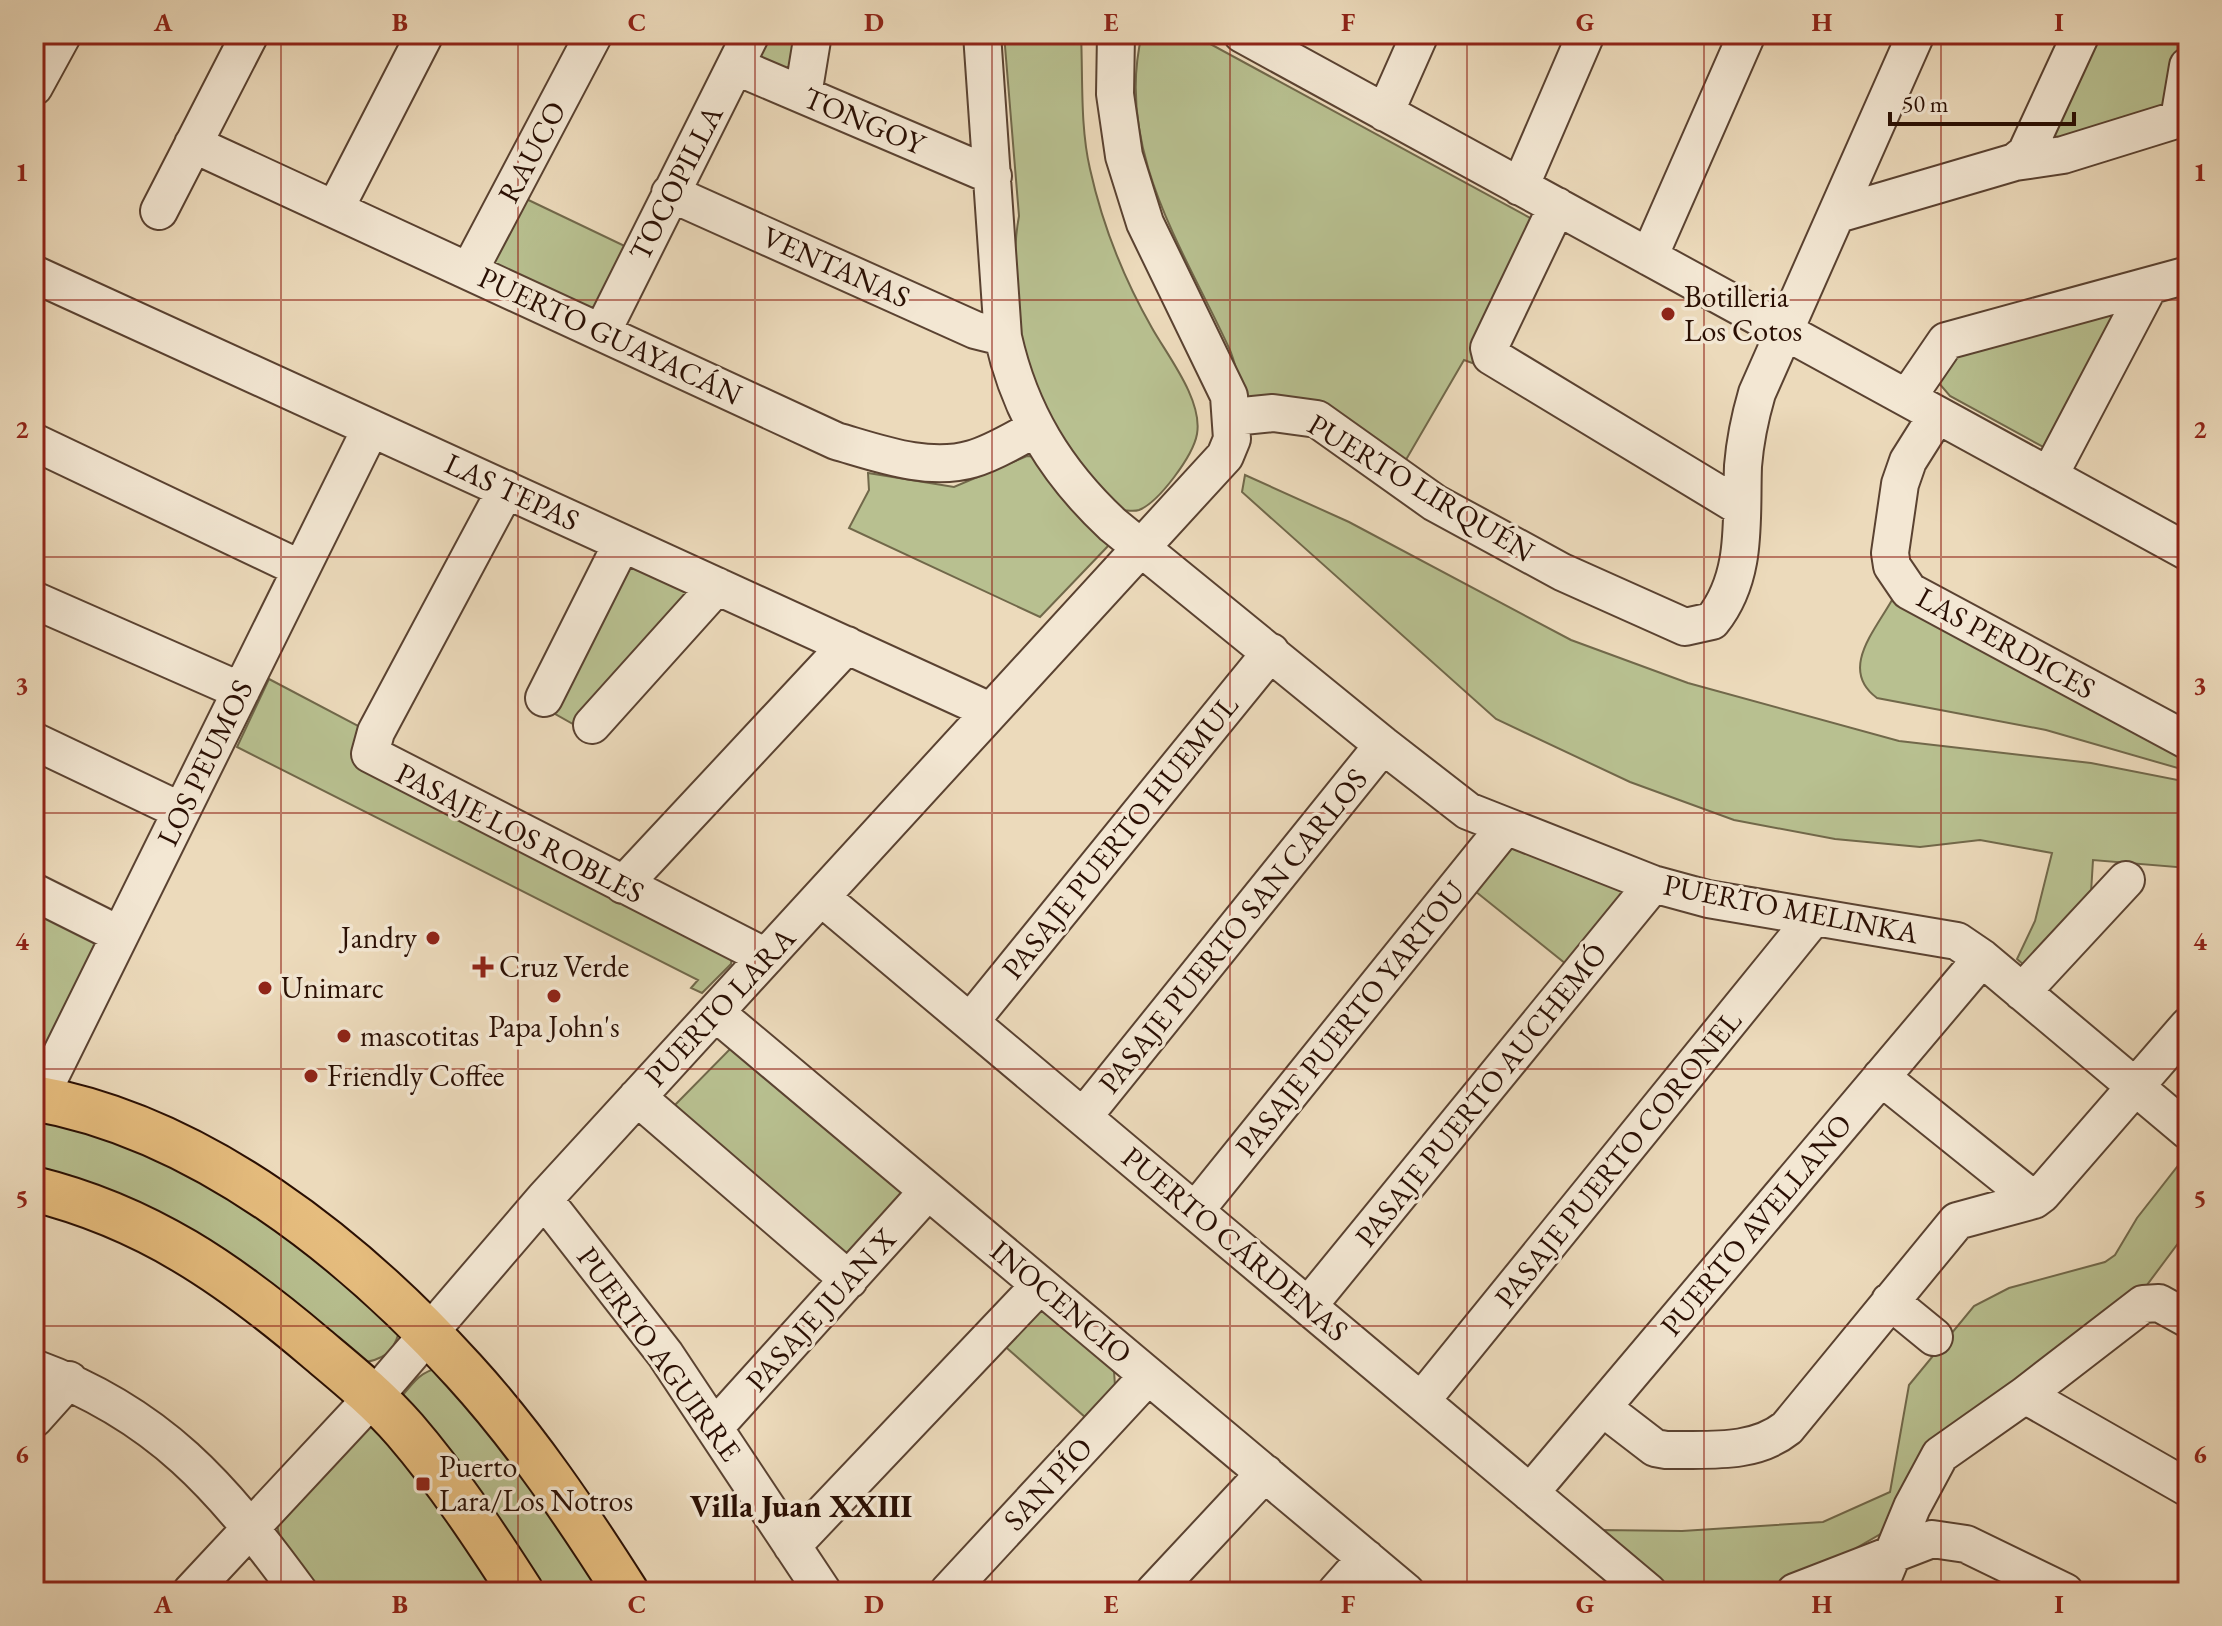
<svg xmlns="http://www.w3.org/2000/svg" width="2222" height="1626" viewBox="0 0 2222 1626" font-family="'EB Garamond',serif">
	<rect width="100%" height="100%" fill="#ecdabb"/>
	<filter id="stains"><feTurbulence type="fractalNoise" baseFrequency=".0025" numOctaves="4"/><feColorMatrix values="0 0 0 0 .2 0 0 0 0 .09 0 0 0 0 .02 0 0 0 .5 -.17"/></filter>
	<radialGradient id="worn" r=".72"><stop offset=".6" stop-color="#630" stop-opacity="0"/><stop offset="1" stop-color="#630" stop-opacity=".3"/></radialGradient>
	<path fill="#b8c090" stroke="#71684a" stroke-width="2" d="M760 34H806L800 74 756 65Z
		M1004 34H1081C1083 78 1080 126 1090 169 1102 223 1124 279 1152 328 1167 355 1203 400 1197 434 1193 456 1159 502 1139 510 1133 512 1127 510 1120 510 1100 487 1067 457 1052 431 1021 378 1008 275 1019 216Z
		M1142 34H1192L1545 226 1475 364 1464 360 1400 470 1247 400C1238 385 1237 365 1229 348 1184 250 1114 149 1142 34Z
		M2093 34H2183L2173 107 2047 145Z
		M518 195 633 250 601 316 486 261Z
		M2130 301 2045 448 1950 396 1937 381 1942 357Z
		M1027 456 1037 457 1109 541V545L1040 617 849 528 869 490 868 473 954 487Z
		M1245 475 1349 522 1571 640 1688 683 1899 741 2091 763 2188 782V868L2093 860 2090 909 2031 971 2017 959 2035 921 2052 853 1980 840 1920 847 1835 839 1734 820 1630 782 1496 719 1242 492Z
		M622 563 694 587 580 728 550 711Z
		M1892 600 1916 605 2188 750V771L2046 730 1877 698C1839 670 1874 632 1892 600Z
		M269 679 366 730 732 957 731 964 702 993 691 988 698 980 237 747Z
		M1506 845 1630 887 1571 968 1465 883Z
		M34 902 93 936 94 946 44 1056 36 1062Z
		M732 1047 908 1190 854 1265 672 1108Z
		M34 1112 136 1144 270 1216 399 1332C393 1354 382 1360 360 1363L34 1172Z
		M2188 1153V1230L2135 1301 2055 1364 1896 1525 1851 1551 1758 1592H1673L1602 1530 1682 1531 1823 1522 1890 1492 1909 1385 1974 1306 2009 1288 2105 1262 2115 1255 2137 1218Z
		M1039 1307 1114 1371 1115 1386 1085 1417 1000 1342Z
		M439 1368 613 1592H539L404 1406 403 1395C414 1381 422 1371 439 1368Z
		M367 1421H376L497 1577 477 1592H318L280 1538 277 1525Z"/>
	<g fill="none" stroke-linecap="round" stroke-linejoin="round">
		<g stroke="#5a4231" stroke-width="40">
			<path id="minor" d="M982 34 1003 337C1020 413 1056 472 1113 525L1383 745 1468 811 1653 884 1708 899 1957 941 1982 958 2188 1131
				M1242 34 2188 552
				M735 66 993 176
				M34 87 63 34
				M803 95 813 34
				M1385 113 1420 34
				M193 144 836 441C878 453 928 472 972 459 994 453 1015 439 1035 429
				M2015 162 2063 155 2179 119 2188 66
				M1520 187 1586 34
				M670 193 975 330 1003 337
				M1557 206 1489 348 1491 356 1742 508
				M335 209 425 34
				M159 211 250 34
				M1838 214 2015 162 2026 153 2081 34
				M1649 257 1747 34
				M469 271 594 34
				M34 274 990 711
				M602 332 751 34
				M1907 398 1946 341 2188 275
				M1937 415 1908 461 1900 484 1890 553 1892 566 1909 591 2188 741
				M1233 417 1273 413 1317 419 1435 503 1562 572 1685 627 1712 621C1748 576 1741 520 1743 466 1745 441 1750 417 1757 393L1916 34
				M34 442 301 569
				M2049 476 2149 286
				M506 489 376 732 370 754 766 957
				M34 600 241 691
				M544 698 622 543
				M592 725 717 586
				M34 741 181 811
				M623 885 847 645
				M34 892 120 935
				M821 897 1648 1592
				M2022 992 2126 880
				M716 1013 1406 1592
				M970 1022 1271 652
				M1881 1077 2034 1200
				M637 1097 849 1280
				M39 1099 371 428
				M1083 1117 1383 745
				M544 1199 665 1354 823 1592
				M1195 1211 1505 827
				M1890 1301 1934 1337
				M1308 1306 1653 884
				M34 1368C160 1414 222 1487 299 1592
				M2025 1395 2188 1488
				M1421 1401 1814 917
				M1603 1408 1655 1448 1666 1450C1708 1449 1753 1455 1787 1428L1957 1221 2034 1200 2042 1194 2188 1026
				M34 1419 69 1380
				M714 1428 928 1191
				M1530 1493 1982 958
				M792 1546 1040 1285
				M191 1592 386 1383 544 1199 1225 456 1232 439 1229 396 1145 223 1124 156 1115 94 1116 34
				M948 1592 1148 1376
				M1154 1592 1265 1473
				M1336 1592 1366 1558
				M1795 1592 1932 1539 1966 1544 2065 1592
				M1877 1592 1912 1507 1940 1455 2025 1395 2143 1304 2159 1303 2188 1319"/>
		</g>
		<g stroke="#2a0f03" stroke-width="48">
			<path id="major" d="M34 1098C201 1127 353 1249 464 1371 526 1439 577 1515 626 1592
				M34 1189C147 1217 229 1274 316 1348 347 1374 378 1399 405 1430 448 1480 485 1536 521 1592"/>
		</g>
		<use href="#minor" stroke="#f3e7d3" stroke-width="36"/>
		<use href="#major" stroke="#e6bd7e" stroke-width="44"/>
	</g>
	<path fill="none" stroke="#8f2418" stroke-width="2" stroke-opacity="0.55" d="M281 34V1592M518 34V1592M755 34V1592M992 34V1592M1230 34V1592M1467 34V1592M1704 34V1592M1941 34V1592M34 300H2188M34 557H2188M34 813H2188M34 1069H2188M34 1326H2188"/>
	<g fill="#8f2418" stroke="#f3e7d3" stroke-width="3">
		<circle cx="1668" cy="314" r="8"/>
		<circle cx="433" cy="938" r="8"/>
		<path d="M479 955h8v8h8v8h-8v8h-8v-8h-8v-8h8z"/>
		<circle cx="265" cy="988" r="8"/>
		<circle cx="554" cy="996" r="8"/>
		<circle cx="344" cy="1036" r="8"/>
		<circle cx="311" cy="1076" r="8"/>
		<rect x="415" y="1476" width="16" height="16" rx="4"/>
	</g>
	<g text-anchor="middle" stroke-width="7" stroke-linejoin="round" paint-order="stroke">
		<g font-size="30" fill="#2a0f03" stroke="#f3e7d3">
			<text transform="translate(864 121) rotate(23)" y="10">TONGOY</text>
			<text transform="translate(532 152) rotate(-62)" y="10">RAUCO</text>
			<text transform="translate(676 183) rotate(-63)" y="10">TOCOPILLA</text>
			<text transform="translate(836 267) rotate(24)" y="10">VENTANAS</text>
			<text transform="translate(610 336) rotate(25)" y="10">PUERTO GUAYACÁN</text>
			<text transform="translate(1421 488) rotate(31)" y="10">PUERTO LIRQUÉN</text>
			<text transform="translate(512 492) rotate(25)" y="10">LAS TEPAS</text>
			<text transform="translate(2006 643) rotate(29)" y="10">LAS PERDICES</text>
			<text transform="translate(205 763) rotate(-64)" y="10">LOS PEUMOS</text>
			<text transform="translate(520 833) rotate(27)" y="10">PASAJE LOS ROBLES</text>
			<text transform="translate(1120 837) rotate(-51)" y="10">PASAJE PUERTO HUEMUL</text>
			<text transform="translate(1791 909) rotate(11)" y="10">PUERTO MELINKA</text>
			<text transform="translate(1233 931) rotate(-51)" y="10">PASAJE PUERTO SAN CARLOS</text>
			<text transform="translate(720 1007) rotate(-47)" y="10">PUERTO LARA</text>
			<text transform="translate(1350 1019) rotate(-51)" y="10">PASAJE PUERTO YARTOU</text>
			<text transform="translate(1481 1095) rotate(-51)" y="10">PASAJE PUERTO AUCHEMÓ</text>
			<text transform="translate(1618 1159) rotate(-51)" y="10">PASAJE PUERTO CORONEL</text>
			<text transform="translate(1756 1225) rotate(-50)" y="10">PUERTO AVELLANO</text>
			<text transform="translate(1235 1244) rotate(40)" y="10">PUERTO CÁRDENAS</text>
			<text transform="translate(1061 1302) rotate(40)" y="10">INOCENCIO</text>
			<text transform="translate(821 1310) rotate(-48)" y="10">PASAJE JUAN X</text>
			<text transform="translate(659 1354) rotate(54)" y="10">PUERTO AGUIRRE</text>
			<text transform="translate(1048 1484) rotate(-47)" y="10">SAN PÍO</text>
		</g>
		<g font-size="30" fill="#2a0f03" stroke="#f3e7d3" text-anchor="start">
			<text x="1684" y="307">Botilleria<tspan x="1684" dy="34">Los Cotos</tspan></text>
			<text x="417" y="948" text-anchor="end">Jandry</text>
			<text x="499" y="977">Cruz Verde</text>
			<text x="281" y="998">Unimarc</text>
			<text x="554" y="1037" text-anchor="middle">Papa John's</text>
			<text x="360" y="1046">mascotitas</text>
			<text x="327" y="1086">Friendly Coffee</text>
			<text x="439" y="1477">Puerto<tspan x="439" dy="34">Lara/Los Notros</tspan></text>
		</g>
		<g font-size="32" font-weight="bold" fill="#2a0f03" stroke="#f3e7d3">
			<text x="801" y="1517">Villa Juan XXIII</text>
		</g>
	</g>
	<rect width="2222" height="1626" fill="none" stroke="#ecdabb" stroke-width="88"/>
	<path d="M1890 112v12h184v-12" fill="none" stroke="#2a0f03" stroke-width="4"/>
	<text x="1902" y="112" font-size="24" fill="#2a0f03" stroke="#f3e7d3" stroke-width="6" paint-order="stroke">50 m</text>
	<rect x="44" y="44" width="2134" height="1538" fill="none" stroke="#8f2418" stroke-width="3"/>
	<g font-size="26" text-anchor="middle" font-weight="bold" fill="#8f2418">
		<text x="163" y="31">A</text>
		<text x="400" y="31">B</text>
		<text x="637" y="31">C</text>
		<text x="874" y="31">D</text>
		<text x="1111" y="31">E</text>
		<text x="1348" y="31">F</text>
		<text x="1585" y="31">G</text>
		<text x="1822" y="31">H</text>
		<text x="2059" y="31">I</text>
		<text x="22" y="181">1</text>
		<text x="2200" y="181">1</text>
		<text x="22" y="438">2</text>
		<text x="2200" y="438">2</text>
		<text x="22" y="694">3</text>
		<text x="2200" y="694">3</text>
		<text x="22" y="950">4</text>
		<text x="2200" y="950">4</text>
		<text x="22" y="1207">5</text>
		<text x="2200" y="1207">5</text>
		<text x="22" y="1463">6</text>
		<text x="2200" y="1463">6</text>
		<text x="163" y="1613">A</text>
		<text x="400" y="1613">B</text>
		<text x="637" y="1613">C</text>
		<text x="874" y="1613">D</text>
		<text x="1111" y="1613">E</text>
		<text x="1348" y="1613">F</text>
		<text x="1585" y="1613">G</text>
		<text x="1822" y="1613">H</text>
		<text x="2059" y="1613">I</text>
	</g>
	<rect width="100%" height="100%" filter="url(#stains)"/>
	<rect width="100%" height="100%" fill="url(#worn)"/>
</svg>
